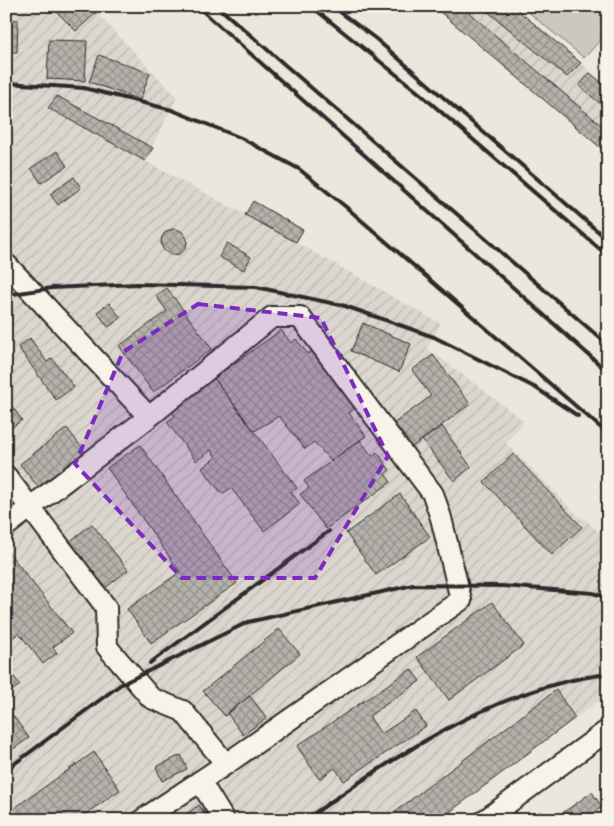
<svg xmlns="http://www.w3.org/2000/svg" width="614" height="826" viewBox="0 0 614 826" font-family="Pangolin,sans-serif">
	<defs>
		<pattern id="industrial-furrows" width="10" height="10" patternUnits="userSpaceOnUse" patternTransform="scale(1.25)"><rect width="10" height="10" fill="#dbd7ce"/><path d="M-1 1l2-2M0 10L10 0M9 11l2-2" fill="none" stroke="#bcb9b1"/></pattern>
		<pattern id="building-cross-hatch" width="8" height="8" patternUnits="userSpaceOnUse" patternTransform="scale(1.25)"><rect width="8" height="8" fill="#b5b2ab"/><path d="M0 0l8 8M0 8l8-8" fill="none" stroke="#93918b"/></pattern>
	</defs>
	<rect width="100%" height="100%" fill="#ebe7dd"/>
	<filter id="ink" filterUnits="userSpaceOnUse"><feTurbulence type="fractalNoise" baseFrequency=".02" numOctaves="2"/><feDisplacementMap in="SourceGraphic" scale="10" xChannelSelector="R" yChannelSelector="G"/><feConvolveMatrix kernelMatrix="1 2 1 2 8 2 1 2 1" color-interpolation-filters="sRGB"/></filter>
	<g filter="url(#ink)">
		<path fill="url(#industrial-furrows)" d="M6 6H90L177 97 145 161 296 242 441 324 427 348 524 421 506 443 582 520 584 518 608 541V694L439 820H6Z
			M433 6H513L581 63 608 88V154Z"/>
		<path fill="#cbc8bf" stroke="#7b7a75" d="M521 6H608V32L584 58Z"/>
		<path fill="url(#building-cross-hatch)" stroke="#2b2b2b" d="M51 6H90L96 13 76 31Z
			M433 6H461L608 131V154Z
			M481 6H513L581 63 567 77Z
			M6 19 18 20 17 52H6Z
			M49 40 87 41 85 81 47 79Z
			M99 55 150 73 140 100 89 82Z
			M590 73 608 88V110L579 86Z
			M57 96 153 148 145 161 48 108Z
			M57 151 67 166 41 183 31 168Z
			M74 177 81 188 58 205 50 194Z
			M253 201 303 230 296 242 245 215Z
			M161 242a13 13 0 1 1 26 0a13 13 0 1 1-26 0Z
			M227 243 251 257 244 270 219 257Z
			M167 288 212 349 153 392 119 346 167 311 156 296Z
			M109 303 121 318 108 327 97 312Z
			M363 323 411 344 399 372 351 351Z
			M281 330 291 343 296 339 308 354 315 348 359 405 349 413 366 436 331 461 314 442 305 449 279 416 254 431 214 378Z
			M30 338 47 362 52 358 74 387 56 400 18 347Z
			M433 355 470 404 411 448 393 424 431 396 412 370Z
			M214 378 297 488 291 492 300 504 264 531 231 488 222 494 202 468 216 457 211 450 196 461 167 422 175 416 171 410Z
			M6 398 22 420 7 431 6 430Z
			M442 426 471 467 454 481 422 440Z
			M67 428 85 452 38 487 20 464Z
			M360 440 372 456 377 452 390 470 385 474 391 482 326 529 300 494 309 488 304 481Z
			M140 445 237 583 151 643 127 609 180 572 107 468Z
			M513 454 582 527 552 555 484 482Z
			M400 494 430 537 376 575 346 533Z
			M92 524 128 570 104 589 68 543Z
			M6 549 72 633 53 647 57 653 43 664 19 633 6 643Z
			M492 602 524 645 449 700 417 657Z
			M279 629 300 654 225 716 203 691Z
			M411 669 420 681 369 716 381 734 416 711 426 726 344 781 335 768 319 779 297 746Z
			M9 670 20 685 6 695V671Z
			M556 690 575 718 439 820H384Z
			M250 696 267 718 243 735 227 713Z
			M6 706 29 738 6 754Z
			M94 752 120 790 77 820H6V814Z
			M181 755 187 769 162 781 156 767Z
			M592 792 602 807 584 820H565L561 814Z
			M199 805 209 820H178Z
			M541 811 548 820H529Z"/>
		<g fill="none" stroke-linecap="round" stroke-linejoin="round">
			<g stroke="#2b2b2b" stroke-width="24">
				<path id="minor" d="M6 264 149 417 6 526
					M149 417 272 317H300L433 494 441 518 461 600 226 764
					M6 476 106 607 107 647 151 698 183 711 226 764 142 820
					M200 781 224 820
					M485 820 608 730"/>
			</g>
			<use href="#minor" stroke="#f7f3e8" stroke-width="20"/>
			<path stroke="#2b2b2b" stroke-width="4" d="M197 6 608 372
				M217 6 608 345
				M311 6 418 92 608 256
				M332 6 376 39 608 240
				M6 83 84 88 172 110 241 138 299 169 346 207 608 434
				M6 295 52 288 137 284 256 287 345 306 434 337 536 388 578 416
				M150 663 329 531
				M6 770 120 685 248 622 413 585 502 586 593 593 608 598
				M305 820C396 756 495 687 608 674"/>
		</g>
	</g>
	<path fill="#7b2cbf" fill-opacity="0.2" stroke="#7b2cbf" stroke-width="4" stroke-dasharray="10 6" stroke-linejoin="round" d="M198 304 321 318 388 456 315 578H182L75 464 123 352Z"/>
	<rect width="614" height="826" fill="none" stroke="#f7f3e8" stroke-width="25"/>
	<rect x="12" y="12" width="589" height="801" fill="none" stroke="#2b2b2b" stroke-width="2" filter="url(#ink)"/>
</svg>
